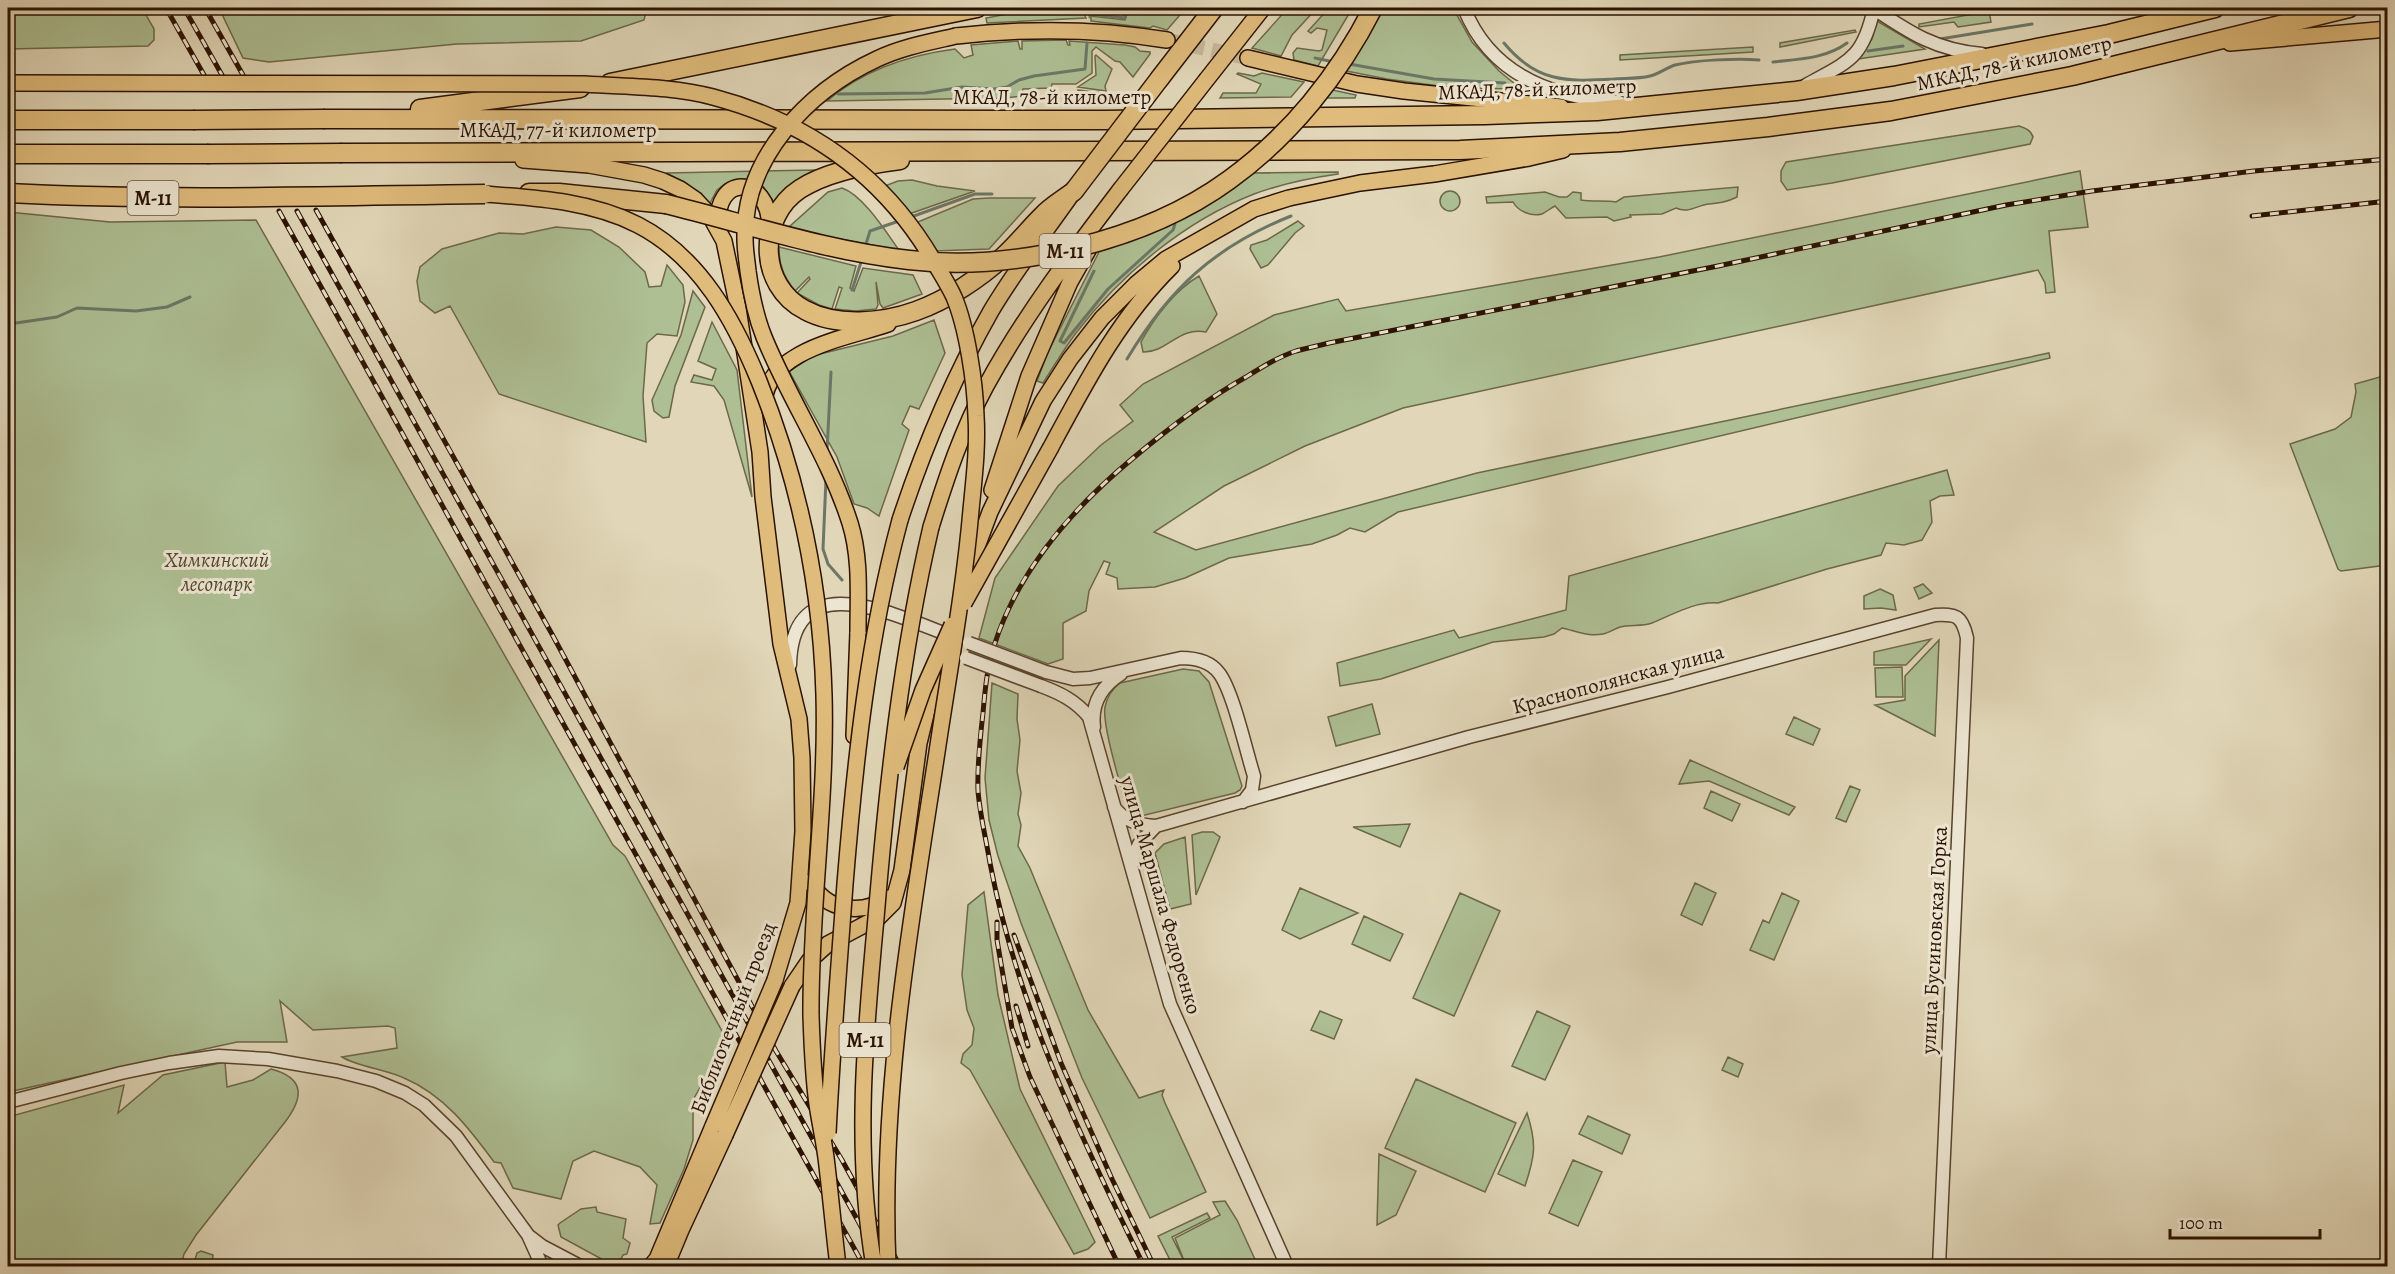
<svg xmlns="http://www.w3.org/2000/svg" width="2395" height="1274" viewBox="0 0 2395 1274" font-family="Alegreya,serif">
	<rect width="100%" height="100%" fill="#e1d7b8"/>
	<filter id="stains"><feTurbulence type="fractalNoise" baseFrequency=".00333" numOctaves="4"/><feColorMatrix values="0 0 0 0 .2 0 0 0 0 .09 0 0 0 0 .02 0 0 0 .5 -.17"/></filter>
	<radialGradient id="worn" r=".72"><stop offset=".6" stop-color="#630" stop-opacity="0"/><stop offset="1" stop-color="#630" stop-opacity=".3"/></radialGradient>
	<path fill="#adbf93" stroke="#6c684a" stroke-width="1.5" d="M8 8H142L154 29V40L148 46 8 49Z
		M219 8H647L644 20 581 41 457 44 269 62 243 58Z
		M1040 8H1081L1086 18 987 23 986 18Z
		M1082 8H1125L1124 15 1089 12Z
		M1129 8H1186L1167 30 1153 26 1150 28 1091 21V16L1125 20Z
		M1288 8H1317L1292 35 1281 56 1252 48Z
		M1329 8H1340L1350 12 1318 66 1294 60 1293 53 1297 48 1319 51 1322 50 1327 30 1317 28 1311 33 1308 31Z
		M1379 8H1453L1472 42 1499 71 1521 89 1454 88 1387 79 1341 70Z
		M1989 11 1991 22 1958 27 1954 22 1919 27V24Z
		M1877 21 1925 49 1858 59 1872 39Z
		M1855 30 1856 32 1780 47V43Z
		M1066 40 1068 45H1070L1069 41 1125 45 1135 47 1140 51 1150 52V54L1133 77 1120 62 1115 61 1096 47 1092 51V73L1076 84H1052L1051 88 1023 89 1022 96 1005 98 827 101C862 71 909 55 955 49L964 58 973 55 971 45 1018 41 1020 49H1022V41Z
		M1753 47V52L1620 60V55Z
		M1096 55 1112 69 1105 86 1106 91 1078 87 1096 75 1095 56Z
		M1238 73 1254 76 1262 73 1304 82 1291 97 1220 98 1223 93H1256L1261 84 1237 74Z
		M1328 89 1356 95 1355 98H1321Z
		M1078 90 1110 94 1104 101 1077 95Z
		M2019 126C2025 128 2031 130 2033 137L2030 144 1832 183 1787 190 1781 181V171L1786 162Z
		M814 170 799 179 774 203 763 186 744 179 725 184 717 190 709 205 686 183 666 173Z
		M2080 171 2088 227 2049 231 2055 292 2046 293 2045 283 2038 270 1403 408 1305 446 1224 486 1154 532 1196 550 1477 473 2049 353 2050 358 1398 512 1365 532 1350 528 1337 535 1312 544 1229 558 1185 578 1155 587 1118 589 1117 578 1106 574 1110 563 1104 561 1089 591 1086 611 1063 623V659L1048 664 979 638 995 578 1058 486 1101 445 1133 421 1120 405 1143 384 1274 315 1338 299 1346 311 1659 257Z
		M1338 172V174C1310 178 1281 184 1254 194 1185 221 1121 274 1076 333 1064 349 1054 366 1043 383L1037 381 1048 352 1099 252 1152 231 1245 173Z
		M912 180 937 186 975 191 906 215 882 187 898 181Z
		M1738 187 1737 197C1727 202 1720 203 1709 204 1697 205 1689 214 1676 208L1662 214 1630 215 1631 217 1614 221 1607 217 1566 218 1555 206C1551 208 1546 212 1542 214 1531 217 1518 211 1513 202L1487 203 1486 197 1545 192 1559 197H1567L1573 192 1581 193V200C1593 202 1604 200 1616 202L1624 197Z
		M842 188C863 195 886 232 899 250L823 236 789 227 828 192Z
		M1440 201a10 10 0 1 1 20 0a10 10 0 1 1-20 0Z
		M989 198H1035L989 249 934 251 913 224 973 199Z
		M8 212 110 222 256 220 613 845 625 856 727 1040 693 1100V1140L684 1169 660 1223 650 1224 657 1185 640 1167 594 1151 573 1161 561 1199 513 1188 501 1163 494 1162C469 1128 444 1095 404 1078 387 1070 356 1066 342 1057L397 1048 395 1028 388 1026 313 1030 280 1001 287 1042H237L8 1092Z
		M1298 221 1304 226 1295 233 1268 265 1261 268 1250 249 1251 245 1267 240Z
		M556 227 591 230 619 247 645 272 649 287 661 286 667 265 683 285 685 302 677 336 657 334 647 343 643 396 646 442 499 394 450 306 435 313 420 301 417 281 420 267 442 249 499 233 523 234Z
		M779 247 856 266 850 288 854 291 863 268 913 275 922 294 883 308 880 304 876 282 878 305 876 309 855 311 835 309 842 288 839 287 832 309 819 305 797 293 810 279 809 277 795 291C784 277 779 266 779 247Z
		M1199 276 1217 314 1206 332C1179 326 1167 353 1143 352L1141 342C1154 318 1175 290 1199 276Z
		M693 291 705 307 675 386 669 417 663 418 654 411 652 400 681 335Z
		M934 320 945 353 919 409 910 406 902 424 909 430 879 516 867 508 854 504 837 457 789 371 812 356 893 336Z
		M712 322 737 370 752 497 724 400 714 386 691 382 694 375 712 380 716 369 698 361Z
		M2387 375V565L2341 571 2338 569 2290 444 2335 429 2351 417 2356 392 2355 384Z
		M1947 470 1954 495 1940 496 1930 501 1932 522 1922 540 1904 545 1886 543 1881 555 1827 569 1718 603C1695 601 1672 615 1652 623 1641 627 1630 624 1620 627 1614 629 1609 633 1603 634 1588 637 1576 631 1562 628L1554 634 1544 637 1493 642 1381 679 1340 686 1337 663 1454 630 1459 638 1566 610 1569 576Z
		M1923 584 1932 593 1919 599 1914 588Z
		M1880 589 1893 595 1896 610 1881 608 1864 609V596Z
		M1931 639 1906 665H1874V652Z
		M1939 640 1935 736 1875 705 1905 700V676Z
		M1902 667 1903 697H1876L1875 668Z
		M1183 669 1199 671 1209 682 1242 786 1240 790 1235 793 1141 816 1132 812 1125 803C1120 782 1102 725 1105 707 1107 697 1112 689 1120 683Z
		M992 683 1018 694 1017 719 1020 740 1017 771 1021 793 1018 814 1021 825 1018 846 1030 868 1088 1010 1139 1098 1164 1090 1162 1095 1165 1103 1206 1192 1150 1218 1082 1078 1021 923 998 856 989 820 985 778Z
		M1372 704 1380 734 1336 746 1328 717Z
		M1794 717 1820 729 1813 745 1786 734Z
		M1690 760 1795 807 1789 815 1709 781 1679 784Z
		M1850 786 1860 790 1846 822 1836 818Z
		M1711 791 1740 804 1732 821 1704 808Z
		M1410 824 1400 847 1353 827Z
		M1202 832H1213L1220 837 1196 895 1192 835Z
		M1185 837 1191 904 1170 909 1155 853 1164 844Z
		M1695 883 1716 893 1702 925 1681 915Z
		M1300 888 1358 913 1300 939 1282 930Z
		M984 892 998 995 1020 1089 1095 1242 1088 1249 1074 1254 970 1070 961 1063 963 1054 972 1045 974 1028 967 1010 962 975 968 905Z
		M1460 893 1500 911 1454 1016 1413 998Z
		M1782 893 1799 901 1774 960 1750 950 1763 920 1769 923Z
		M1364 916 1403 934 1390 961 1352 944Z
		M1320 1011 1342 1020 1334 1039 1311 1030Z
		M1537 1011 1570 1026 1545 1080 1512 1066Z
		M1728 1057 1743 1064 1738 1077 1722 1070Z
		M225 1062 227 1087 253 1080 271 1069C305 1078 304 1097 285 1122L196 1235 184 1254 181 1266H8V1117L124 1085 118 1113 163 1075Z
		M1416 1079 1516 1123 1485 1192 1385 1148Z
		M1527 1113C1537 1144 1535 1156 1525 1186L1498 1174Z
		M1588 1116 1630 1135 1622 1154 1579 1134Z
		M1379 1154 1416 1171 1396 1215 1377 1225Z
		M1573 1160 1602 1172 1578 1226 1549 1213Z
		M1225 1201 1237 1220 1258 1266H1173L1158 1236 1207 1213 1210 1218 1172 1237 1185 1263 1175 1238 1220 1215 1213 1202Z
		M596 1207 597 1212 626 1219 623 1238 630 1243 627 1254 623 1255 618 1265 607 1262 561 1237 558 1225 560 1223 581 1209Z
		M201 1251 213 1255 212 1266H193L197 1253Z"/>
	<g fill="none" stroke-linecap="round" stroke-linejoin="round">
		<path stroke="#6b7767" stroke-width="3" d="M1090 17V14L1125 18 1127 8
			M1940 39 2032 24
			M1504 43C1536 82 1566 82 1613 79 1624 78 1638 79 1650 76 1659 74 1666 68 1675 65 1696 60 1738 58 1759 60
			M1868 51 1903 46
			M1315 58 1334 62
			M1773 62C1799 59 1825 59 1847 43
			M1349 64 1434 79 1505 83
			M838 94 925 93 962 87 994 89 1007 87 1019 80 1034 76 1085 69 1087 43
			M911 217 975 194H992
			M865 247 870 231 899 221
			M1094 271 1060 341 1064 343 1108 289 1173 230 1175 224 1173 221
			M852 290 862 259
			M8 322 16 323 57 317 77 308 136 311 167 307 190 297
			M1127 359C1169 289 1214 247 1291 216
			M827 451 831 372
			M826 479 823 549 828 564 842 580"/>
		<path stroke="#c6b99c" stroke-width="15" stroke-dasharray="15 8" stroke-linecap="butt" d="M1167 40 1248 58"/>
		<g stroke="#58432e" stroke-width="15">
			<path id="minor" d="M1464 8C1490 74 1552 98 1619 102
				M1873 8C1910 33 1936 50 1982 54
				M1806 85C1849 61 1863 59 1874 8
				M790 665C792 561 898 617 954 637
				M1046 672 1073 679 1090 678 1181 658C1195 658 1210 661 1219 673 1233 691 1246 751 1254 776L1252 790 1243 802
				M1041 686C1060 693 1076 701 1089 717L1170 1004 1287 1266
				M1094 727C1091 703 1102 686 1121 674
				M1114 807C1124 821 1139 825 1156 826L1469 737 1668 687 1935 615C1956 614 1962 615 1967 638L1939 1266
				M1131 865 1139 844 1156 826
				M8 1102 121 1073 169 1063 219 1056 268 1059 337 1071 376 1081 405 1093 424 1105 456 1136 528 1235 542 1266
				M529 1236 542 1246 580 1266"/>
		</g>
		<g stroke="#2b1200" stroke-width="18">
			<path id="major" d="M956 36C1028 28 1095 28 1167 40
				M2230 43 2388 29
				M1248 58 1357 84 1404 91 1561 107
				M1207 79 1263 8
				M523 160 589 165 644 175 663 181 680 189 696 200 709 214 724 241 738 308 760 452 763 497 781 644 799 719 802 758 803 831 798 903 775 980
				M719 227C712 175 769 172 770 228
				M764 402C768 349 848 338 888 324
				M1051 447C1086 382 1119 318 1172 266
				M992 490 1029 376 1070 282 1095 238
				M900 520C924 447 953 378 991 311 1014 272 1043 235 1069 198
				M931 527C946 479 962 430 986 386 1024 316 1072 253 1120 190
				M968 571 990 512 1043 401 1070 359 1102 318 1136 284 1166 259 1254 209 1289 198 1360 183 1434 174 1529 158 1563 150
				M854 736 858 632
				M811 882C826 912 862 915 888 898
				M792 986 809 961 828 944 879 917 893 903 902 870 919 743 937 669
				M651 1266 657 1259 713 1126
				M666 1266 681 1230 725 1135"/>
		</g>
		<g stroke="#2b1200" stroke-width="21">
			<path id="highway" d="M1160 78 1214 8
				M610 83 977 8
				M420 109 580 88
				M325 119 1105 120 1485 115 1597 111 1796 91 1894 76 2109 34 2215 8
				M8 120H193
				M342 153 1460 150 1620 142 1768 127 1891 111 2072 76 2349 8
				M8 154H207
				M900 160C868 164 828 171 800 189 757 217 758 286 805 310 836 327 883 323 916 311 947 300 980 278 1004 256 1018 243 1029 229 1042 216 1051 206 1064 199 1074 191
				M529 193H559L666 204"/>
		</g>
		<use href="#minor" stroke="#ece5d1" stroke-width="12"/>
		<use href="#major" stroke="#e0bc7c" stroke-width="15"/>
		<use href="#highway" stroke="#e0bc7c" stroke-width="18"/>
		<g stroke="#2b1200" stroke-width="5">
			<path id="rail" d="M166 8 204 75
				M184 8 222 75
				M205 8 243 75
				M316 210 553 636 776 1051 842 1160 900 1266
				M279 211 864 1266
				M297 211 883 1266
				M2252 216 2388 201
				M997 922V940L1012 1028 1030 1077 1119 1266
				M1014 935 1061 1063 1112 1179 1154 1266
				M1016 1006 1028 1046
				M1144 1266C1081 1137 1017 1006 990 863 986 839 980 815 978 791 977 765 980 739 983 713 985 690 987 668 994 646 1018 570 1072 509 1132 459 1169 428 1205 400 1246 377 1262 367 1278 357 1296 351 1307 348 1318 346 1329 343L1718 266 2006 205 2092 191 2254 171 2388 159"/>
		</g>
		<use href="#rail" stroke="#ece5d1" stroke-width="3" stroke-dasharray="9" stroke-linecap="butt"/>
		<g stroke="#58432e" stroke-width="15" stroke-linecap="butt">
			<path id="minor-bridge" d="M969 643 1046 672
				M966 658 1041 686"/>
		</g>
		<g stroke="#2b1200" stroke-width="18" stroke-linecap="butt">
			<path id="major-bridge" d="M8 83 585 84C627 87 672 86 713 97 811 123 886 177 936 265 942 275 949 286 954 297 967 328 975 382 976 416 978 447 974 479 971 510 964 591 949 671 937 752 911 922 880 1093 888 1266
				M1120 190 1207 79
				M485 194C537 198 591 201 638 225 700 257 734 320 759 381 799 481 821 587 824 695 827 802 810 909 811 1016 812 1045 813 1075 817 1104 820 1125 825 1145 827 1166 831 1200 834 1233 838 1266
				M964 603 1051 447
				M858 632C858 596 861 558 850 523 829 457 790 401 764 337 756 317 751 293 748 271 747 261 745 250 745 239 743 158 808 91 877 59 902 47 930 42 956 36
				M896 767 923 690 952 625
				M713 1126 775 980
				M828 1133C832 1050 839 967 845 884 855 761 868 639 900 520
				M725 1135 792 986
				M874 1266C854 1150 865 1035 876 918 887 786 901 656 931 527"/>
		</g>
		<g stroke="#2b1200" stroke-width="21" stroke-linecap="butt">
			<path id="highway-bridge" d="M193 120 325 119
				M207 154 342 153
				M1074 191 1160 78
				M8 193C167 201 326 196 485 194
				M666 204C747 224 827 251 909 260 1012 272 1144 242 1229 180 1290 136 1339 75 1373 8"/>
		</g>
		<use href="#minor-bridge" stroke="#ece5d1" stroke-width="12"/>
		<use href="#major-bridge" stroke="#e0bc7c" stroke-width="15"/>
		<use href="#highway-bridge" stroke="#e0bc7c" stroke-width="18"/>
	</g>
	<g text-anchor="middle" stroke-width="6" stroke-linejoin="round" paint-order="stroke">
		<g fill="#ece5d1" stroke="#65513f" stroke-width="1.5">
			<rect x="127.5" y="181" width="51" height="34" rx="4.5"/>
			<rect x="1039.5" y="234" width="51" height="34" rx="4.5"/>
			<rect x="839.5" y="1023" width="51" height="34" rx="4.5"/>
		</g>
		<g font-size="20" font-weight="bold" fill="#2b1200">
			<text x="153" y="205">М-11</text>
			<text x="1065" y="258">М-11</text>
			<text x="865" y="1047">М-11</text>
		</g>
		<g font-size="21" fill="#2b1200" stroke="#ece5d1">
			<text transform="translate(2014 63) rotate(-12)" y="7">МКАД, 78-й километр</text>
			<text transform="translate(1537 89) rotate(-2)" y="7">МКАД, 78-й километр</text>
			<text x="1052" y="104">МКАД, 78-й километр</text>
			<text x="558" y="137">МКАД, 77-й километр</text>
			<text transform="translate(1618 679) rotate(-15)" y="7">Краснополянская улица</text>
			<text transform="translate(1161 895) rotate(74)" y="7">улица Маршала Федоренко</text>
			<text transform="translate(1934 940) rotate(-87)" y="7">улица Бусиновская Горка</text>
			<text transform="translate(733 1018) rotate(-69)" y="7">Библиотечный проезд</text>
		</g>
		<g font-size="21" font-style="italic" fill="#52462c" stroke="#ece5d1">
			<text x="217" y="567">Химкинский<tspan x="217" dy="24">лесопарк</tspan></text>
		</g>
	</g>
	<rect width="2395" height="1274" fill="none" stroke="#e1d7b8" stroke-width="30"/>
	<rect x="9" y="9" width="2377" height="1256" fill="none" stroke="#2b1200" stroke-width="3"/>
	<rect x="15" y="15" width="2365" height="1244" fill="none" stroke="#2b1200" stroke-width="1.5"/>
	<path d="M2170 1229v9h150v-9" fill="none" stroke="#2b1200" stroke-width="3"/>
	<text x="2179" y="1229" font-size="18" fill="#2b1200" stroke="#ece5d1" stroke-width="4.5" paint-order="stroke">100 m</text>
	<rect width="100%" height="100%" filter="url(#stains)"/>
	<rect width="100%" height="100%" fill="url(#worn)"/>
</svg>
